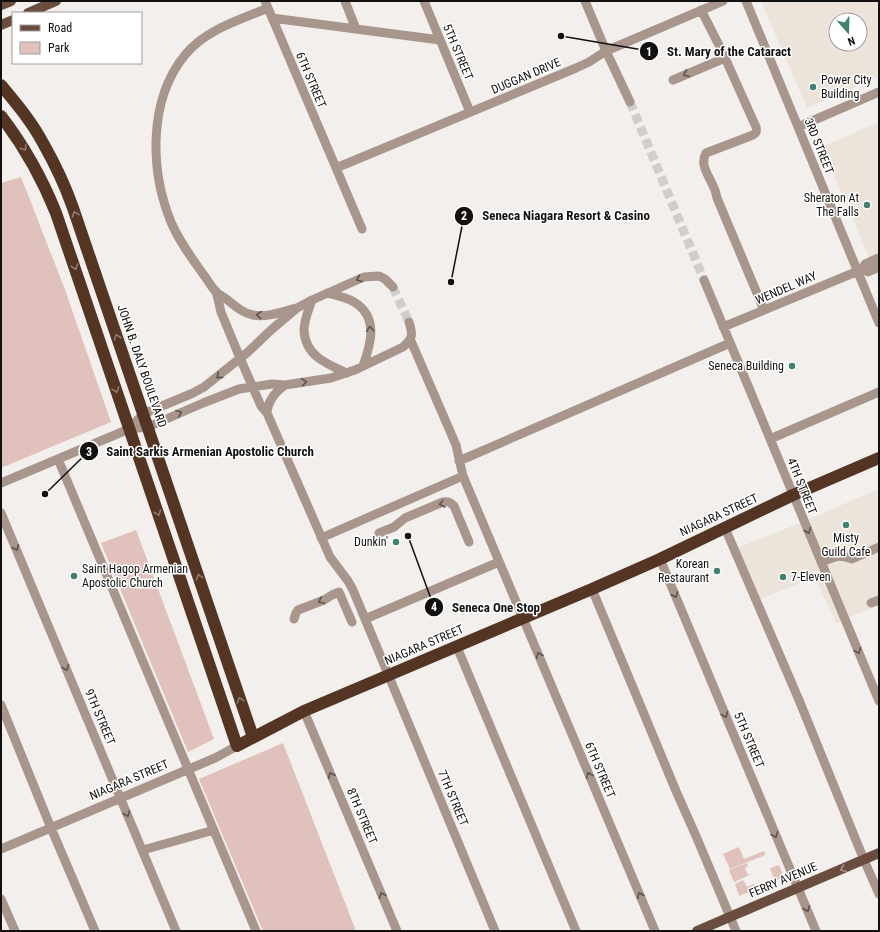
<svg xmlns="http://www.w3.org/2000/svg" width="880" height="932" viewBox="0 0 880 932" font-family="'Roboto Condensed',sans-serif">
	<rect width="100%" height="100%" fill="#f2efec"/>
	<path fill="#ece3da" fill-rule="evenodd" d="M761 1H879V77L807 108ZM836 20H860V44H836Z
		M879 122V281L822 147Z
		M879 489V605L836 623 815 577 758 600 737 548 795 525Z"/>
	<path fill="#e1c1bc" d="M21 177 64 287 111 422 1 468V183Z
		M136 530 214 739 188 752 101 543Z
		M283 743 356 931H263L199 779Z
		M739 847 744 859 764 851 765 855 730 869 723 854Z
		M747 863 748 866 745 868 748 875 751 874H752L734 882 729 870Z
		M779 865 784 877 739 896 735 884 743 880 747 887 754 884 755 886 774 879 770 868Z"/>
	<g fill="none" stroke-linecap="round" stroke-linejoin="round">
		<path stroke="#d0cecb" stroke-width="9" stroke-dasharray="9 4.5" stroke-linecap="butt" d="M630 102 704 280
			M393 287 409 322"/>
		<path stroke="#a8968d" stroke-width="9" d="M265 1 362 229
			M345 1 356 29
			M424 1 470 112
			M585 1 606 51 630 102
			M746 1 879 323
			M268 8C239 20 205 30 185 55 148 100 150 171 171 222 179 241 191 257 203 274 207 279 211 286 215 291 218 294 222 296 225 298 234 305 242 313 253 315 267 318 284 311 297 308
			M701 10 722 51 756 127C757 131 757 133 753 135L706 153C699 165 710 177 714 188 716 191 716 195 717 198L764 310
			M272 18 440 40
			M673 80 725 58
			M798 127 879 92
			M336 168 576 68 589 62 606 51 723 1
			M863 269 868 272 879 267
			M704 280 879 701
			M216 291 221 312 240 358 261 406 267 413 330 557 348 581 353 590 495 931
			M327 293C336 295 346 297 354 302 379 317 371 344 363 366
			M312 300C309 309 304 320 304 330 305 356 327 364 347 373
			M723 327 863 269 865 264 878 258
			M411 341 456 445 463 476 655 931
			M267 413C268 400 275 392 285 385
			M129 429 143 414 193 393 204 387 248 352 271 330 297 308 312 300 364 277 379 276 385 279 393 287
			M770 439 879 392
			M58 459 256 931
			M459 461 730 343
			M1 483 129 429 148 427 203 403 239 389 252 387 272 384 285 385 331 378 355 370 403 347C413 338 413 335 409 322
			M1 513 176 931
			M725 528 799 700 864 860 879 894
			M379 533 394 527 405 518 443 502C448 501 450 502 454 506L469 542
			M321 538 463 476
			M660 559 816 931
			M821 562 838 556 846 557 852 559 879 547
			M592 589 676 791 696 836 736 931
			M871 603 879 600
			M294 619 296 613 298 610 324 600 332 595 339 592 352 622
			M365 619 499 562
			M457 647 576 931
			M1 705 51 828 95 931
			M304 711 397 931
			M1 849 189 769 215 758 237 746
			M143 850 214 830
			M1 899 15 931"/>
		<path stroke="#6a4d3e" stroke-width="10" d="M1 5 11 1
			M28 13 56 1
			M1 25 13 20
			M697 931 879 853"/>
		<path stroke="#543423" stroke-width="12" d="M1 85C16 103 32 122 43 143 55 164 65 185 73 208L253 737
			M1 116C24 146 42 178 56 213L237 746 304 711 592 589 660 559 793 495 879 458"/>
	</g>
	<defs><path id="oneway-chevron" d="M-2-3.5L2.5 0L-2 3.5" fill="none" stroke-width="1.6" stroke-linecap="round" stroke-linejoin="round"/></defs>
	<g stroke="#5d544e">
		<use href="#oneway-chevron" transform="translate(686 74) rotate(157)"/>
		<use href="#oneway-chevron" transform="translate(359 279) rotate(159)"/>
		<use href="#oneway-chevron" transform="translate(259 315) rotate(-178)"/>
		<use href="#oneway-chevron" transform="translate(370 329) rotate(-94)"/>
		<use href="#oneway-chevron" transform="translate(219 376) rotate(140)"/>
		<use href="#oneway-chevron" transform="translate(304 382) rotate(-8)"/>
		<use href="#oneway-chevron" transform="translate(179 413) rotate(-23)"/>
		<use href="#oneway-chevron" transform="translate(442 504) rotate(166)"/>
		<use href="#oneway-chevron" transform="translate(808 531) rotate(67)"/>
		<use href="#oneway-chevron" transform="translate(16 548) rotate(67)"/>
		<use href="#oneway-chevron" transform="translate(675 595) rotate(67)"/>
		<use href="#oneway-chevron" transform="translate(321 601) rotate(155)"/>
		<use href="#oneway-chevron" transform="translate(858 651) rotate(67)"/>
		<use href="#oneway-chevron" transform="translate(539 655) rotate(-113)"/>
		<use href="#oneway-chevron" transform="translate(66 668) rotate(67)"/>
		<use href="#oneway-chevron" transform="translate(725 715) rotate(67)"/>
		<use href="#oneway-chevron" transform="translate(331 775) rotate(-113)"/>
		<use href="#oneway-chevron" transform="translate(589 775) rotate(-113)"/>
		<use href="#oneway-chevron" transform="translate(127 814) rotate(67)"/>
		<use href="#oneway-chevron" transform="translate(775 835) rotate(67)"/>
		<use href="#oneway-chevron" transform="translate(382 895) rotate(-113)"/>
		<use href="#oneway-chevron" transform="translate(640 895) rotate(-113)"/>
		<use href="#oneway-chevron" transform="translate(807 909) rotate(67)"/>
	</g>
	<g stroke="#907b70">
		<use href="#oneway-chevron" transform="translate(24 148) rotate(57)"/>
		<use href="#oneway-chevron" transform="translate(75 214) rotate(-109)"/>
		<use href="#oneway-chevron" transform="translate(75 267) rotate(71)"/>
		<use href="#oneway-chevron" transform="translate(117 337) rotate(-109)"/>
		<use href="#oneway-chevron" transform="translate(116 390) rotate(71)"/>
		<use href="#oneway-chevron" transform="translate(158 513) rotate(71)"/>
		<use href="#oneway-chevron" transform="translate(199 577) rotate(-109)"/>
		<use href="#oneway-chevron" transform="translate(240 700) rotate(-109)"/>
	</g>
	<use stroke="#a6948b" href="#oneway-chevron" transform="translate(843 869) rotate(157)"/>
	<g fill="#408171" stroke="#fff" stroke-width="1.5">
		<circle cx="813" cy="87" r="4"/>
		<circle cx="867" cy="205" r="4"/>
		<circle cx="792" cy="366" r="4"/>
		<circle cx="846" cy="525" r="4"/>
		<circle cx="396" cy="542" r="4"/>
		<circle cx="717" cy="571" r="4"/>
		<circle cx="74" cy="576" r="4"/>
		<circle cx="783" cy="577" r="4"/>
	</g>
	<g text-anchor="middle" stroke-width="3" stroke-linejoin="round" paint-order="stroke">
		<g font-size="12" fill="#121110" stroke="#fff">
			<text transform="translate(458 52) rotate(67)" y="4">5TH STREET</text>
			<text transform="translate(526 76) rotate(-23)" y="4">DUGGAN DRIVE</text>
			<text transform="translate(311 80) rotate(67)" y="4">6TH STREET</text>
			<text transform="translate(819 146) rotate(68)" y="4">3RD STREET</text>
			<text transform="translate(786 288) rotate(-23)" y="4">WENDEL WAY</text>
			<text transform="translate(142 366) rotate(71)" y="4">JOHN B. DALY BOULEVARD</text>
			<text transform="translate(802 486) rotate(68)" y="4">4TH STREET</text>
			<text transform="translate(719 515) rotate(-25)" y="4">NIAGARA STREET</text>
			<text transform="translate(424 645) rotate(-23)" y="4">NIAGARA STREET</text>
			<text transform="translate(100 717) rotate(67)" y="4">9TH STREET</text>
			<text transform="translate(749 740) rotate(67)" y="4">5TH STREET</text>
			<text transform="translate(600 770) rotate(67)" y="4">6TH STREET</text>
			<text transform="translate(129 780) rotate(-23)" y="4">NIAGARA STREET</text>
			<text transform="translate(453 798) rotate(67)" y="4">7TH STREET</text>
			<text transform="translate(362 816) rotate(67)" y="4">8TH STREET</text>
			<text transform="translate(783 880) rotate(-23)" y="4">FERRY AVENUE</text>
		</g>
		<g font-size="12" fill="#121110" stroke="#fff" text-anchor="end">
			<text x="821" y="84" text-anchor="start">Power City<tspan x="821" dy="14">Building</tspan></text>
			<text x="859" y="202">Sheraton At<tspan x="859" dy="14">The Falls</tspan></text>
			<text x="784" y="370">Seneca Building</text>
			<text x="846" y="542" text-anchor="middle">Misty<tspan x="846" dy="14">Guild Cafe</tspan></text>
			<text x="388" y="546">Dunkin'</text>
			<text x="709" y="568">Korean<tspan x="709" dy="14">Restaurant</tspan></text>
			<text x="82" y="573" text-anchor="start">Saint Hagop Armenian<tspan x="82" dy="14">Apostolic Church</tspan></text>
			<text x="791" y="581" text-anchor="start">7-Eleven</text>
		</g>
	</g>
	<path fill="none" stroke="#121110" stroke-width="1.5" d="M561 36L649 51M451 282L464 216M45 494L89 451M408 536L434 607"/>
	<g fill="#121110" stroke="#fff" stroke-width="1.5">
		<circle cx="561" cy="36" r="4"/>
		<circle cx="451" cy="282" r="4"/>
		<circle cx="45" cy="494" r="4"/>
		<circle cx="408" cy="536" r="4"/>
		<circle cx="649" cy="51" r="10"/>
		<circle cx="464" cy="216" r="10"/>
		<circle cx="89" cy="451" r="10"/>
		<circle cx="434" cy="607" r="10"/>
	</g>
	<g font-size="12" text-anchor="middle" font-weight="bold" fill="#fff">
		<text x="649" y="56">1</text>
		<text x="464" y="220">2</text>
		<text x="89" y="456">3</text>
		<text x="434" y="611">4</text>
	</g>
	<g font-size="13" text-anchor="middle" font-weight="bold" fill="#121110" stroke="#fff" stroke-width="3" stroke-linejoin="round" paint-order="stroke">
		<text x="729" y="56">St. Mary of the Cataract</text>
		<text x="566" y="220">Seneca Niagara Resort &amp; Casino</text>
		<text x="210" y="456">Saint Sarkis Armenian Apostolic Church</text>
		<text x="496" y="612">Seneca One Stop</text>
	</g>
	<rect width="880" height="932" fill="none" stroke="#121110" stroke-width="4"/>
	<rect x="12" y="12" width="130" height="52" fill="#ffffff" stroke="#a0a09f"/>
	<rect x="20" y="25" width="20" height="6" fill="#6a4d3e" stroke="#a0a09f"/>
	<text x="48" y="32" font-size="12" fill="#121110">Road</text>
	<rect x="20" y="42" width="20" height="12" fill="#e1c1bc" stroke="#a0a09f"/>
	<text x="48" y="52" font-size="12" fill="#121110">Park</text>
	<g transform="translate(848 32) rotate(160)"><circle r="19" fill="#ffffff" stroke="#a0a09f"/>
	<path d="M0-3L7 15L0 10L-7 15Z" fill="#408171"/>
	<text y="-6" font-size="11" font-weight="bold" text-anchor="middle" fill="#121110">N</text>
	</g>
</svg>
